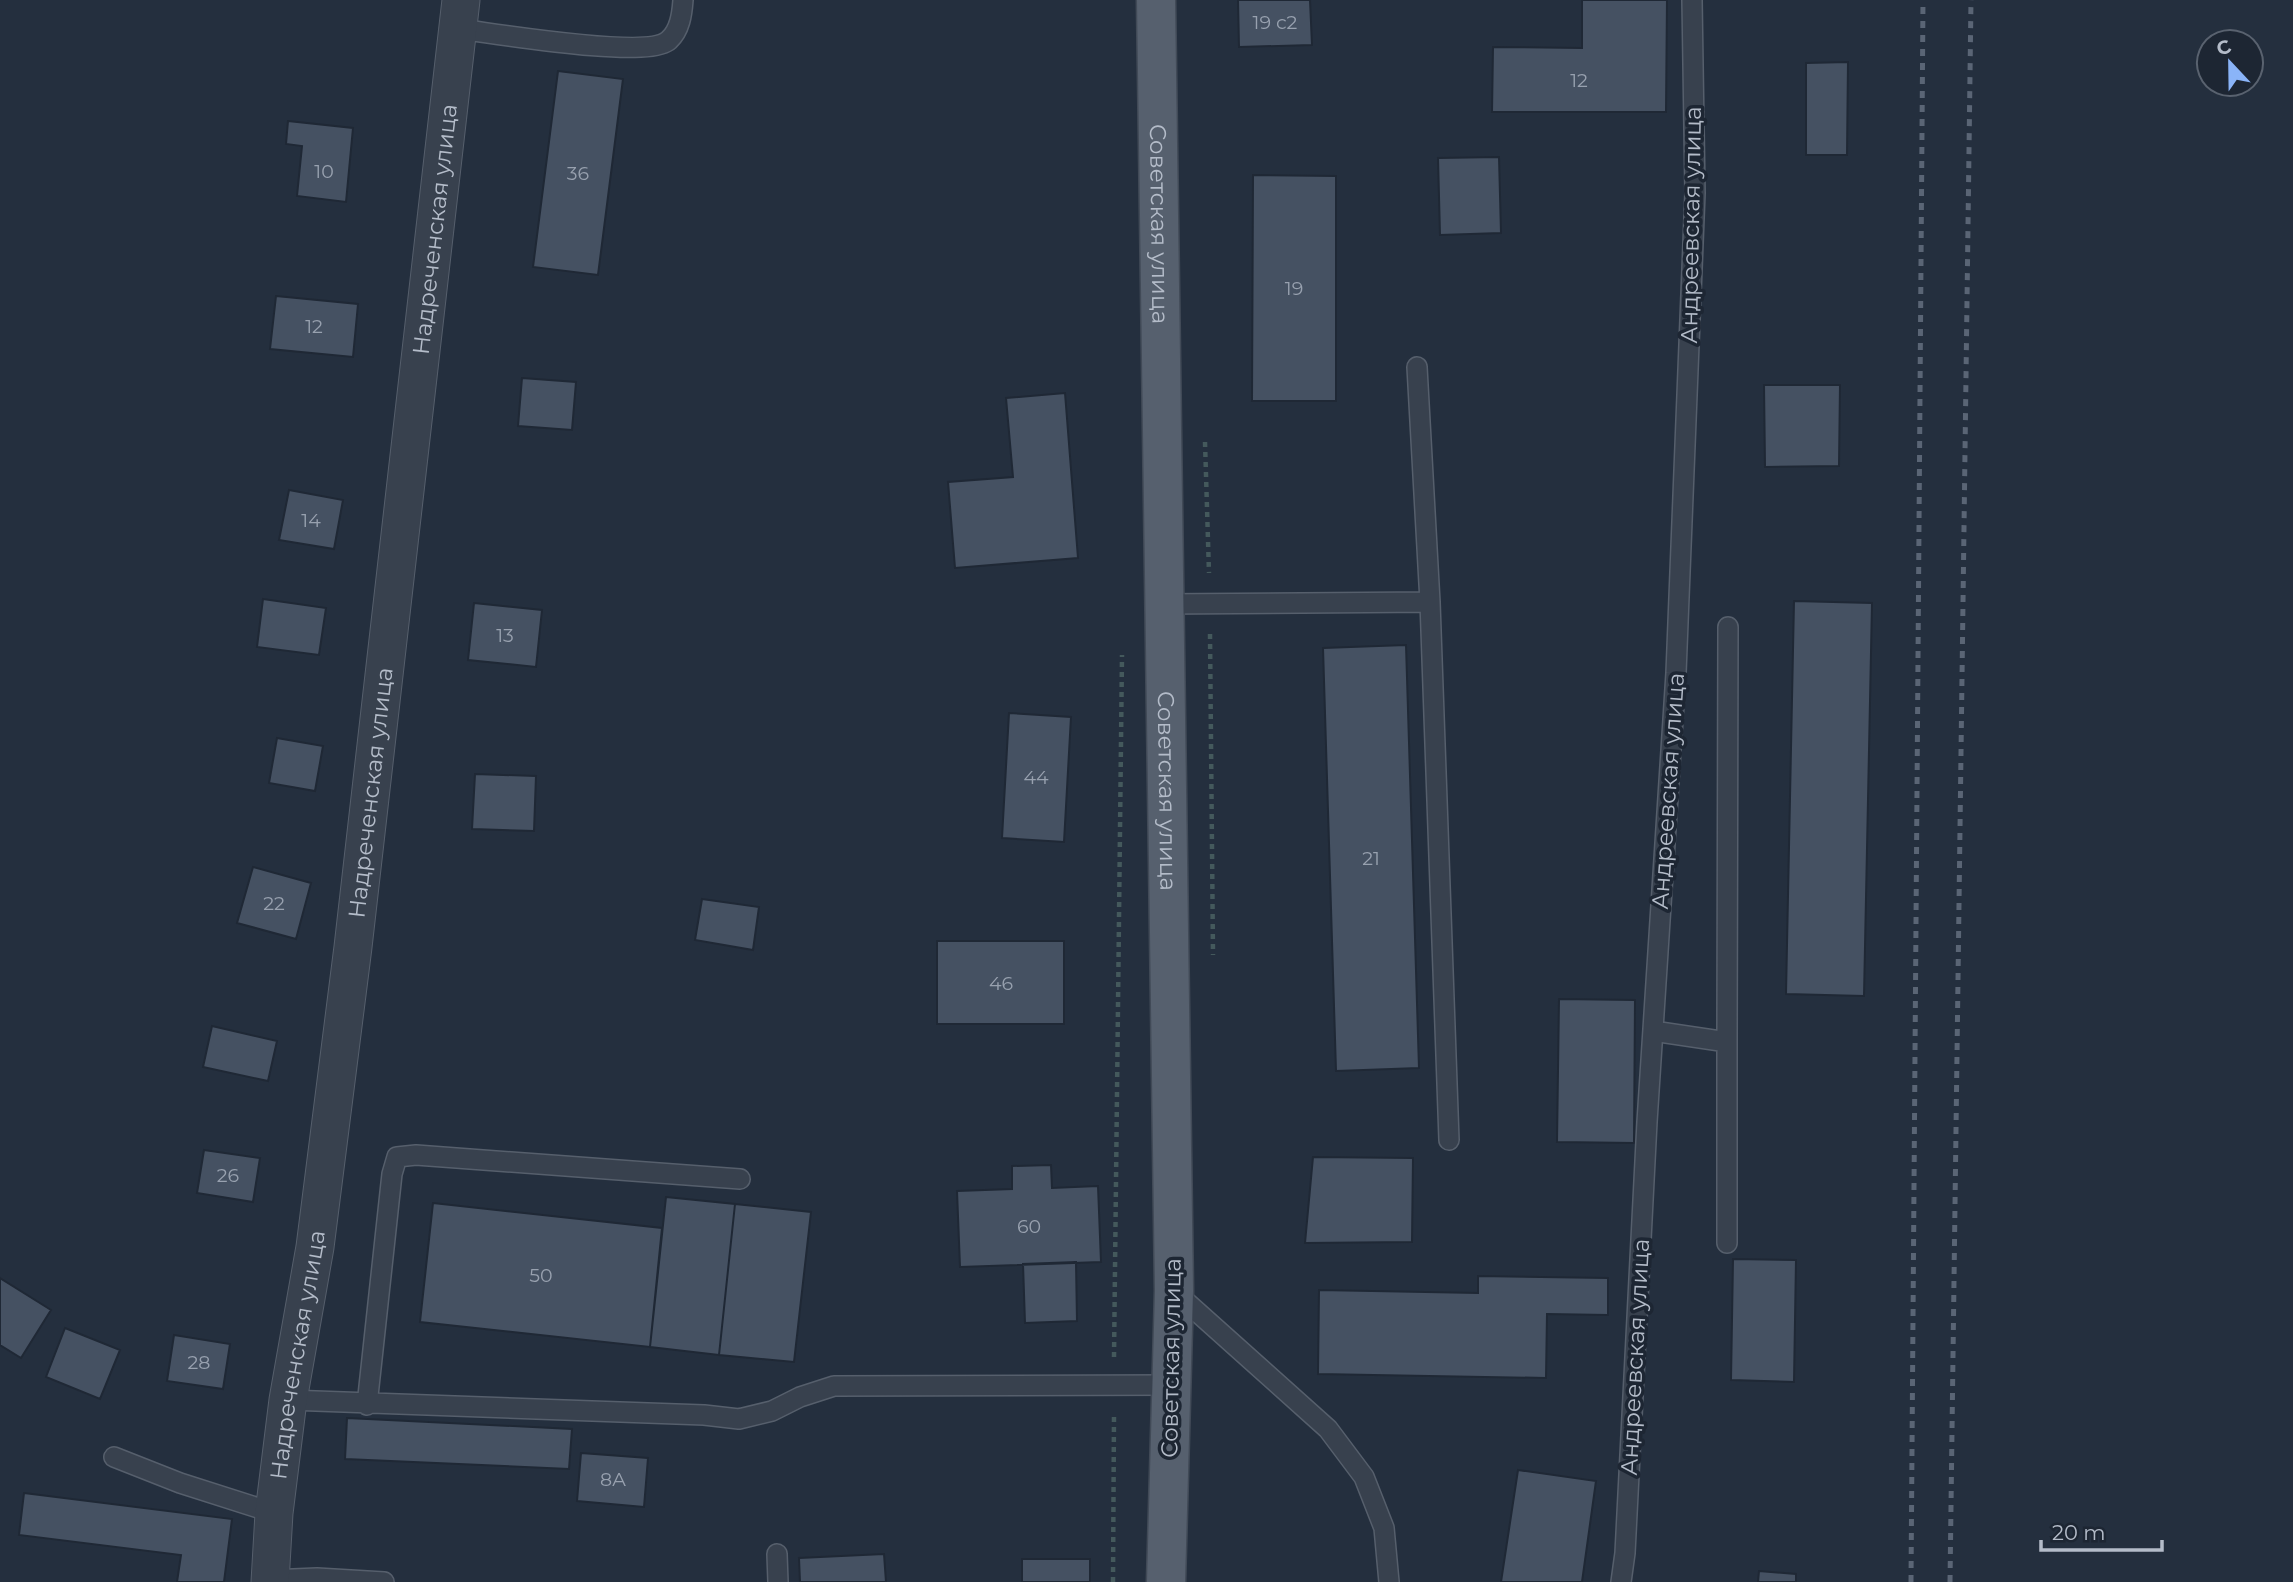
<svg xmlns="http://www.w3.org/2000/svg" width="2293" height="1582" viewBox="0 0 2293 1582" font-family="Montserrat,sans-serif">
	<rect width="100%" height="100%" fill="#242f3e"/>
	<path fill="#455162" stroke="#1f2835" stroke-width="2" d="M1238 0H1310L1312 45 1239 47Z
		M1582 0H1667L1666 112H1492L1493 47 1582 48Z
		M1848 62 1847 155H1806V63Z
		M558 71 623 79 598 275 533 267Z
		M288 121 353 128 346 202 297 196 302 146 286 144Z
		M1499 157 1501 233 1440 235 1438 158Z
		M1253 175 1336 176V401H1252Z
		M276 296 358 304 353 357 270 349Z
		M522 378 576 382 572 430 518 426Z
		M1764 385H1840L1839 466 1765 467Z
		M1065 393 1078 558 955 568 948 482 1013 477 1006 398Z
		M289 490 343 500 334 549 279 540Z
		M263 599 326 608 319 655 257 647Z
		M1794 601 1872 603 1864 996 1786 994Z
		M474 603 542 610 536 667 468 660Z
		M1406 645 1419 1068 1336 1071 1323 648Z
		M1009 713 1071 717 1064 842 1002 838Z
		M277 738 323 746 315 791 269 783Z
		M475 774 536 776 534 831 472 829Z
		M253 867 311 883 296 939 237 923Z
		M702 899 759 907 753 950 695 940Z
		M937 941H1064V1024H937Z
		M1559 999 1635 1000 1634 1143 1557 1142Z
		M212 1026 277 1041 268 1081 203 1067Z
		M204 1150 260 1158 253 1202 197 1193Z
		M1313 1157 1413 1158 1412 1242 1305 1243Z
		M1051 1165 1052 1188 1098 1186 1101 1262 960 1267 957 1191 1012 1189V1166Z
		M666 1197 735 1204 719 1355 650 1347Z
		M433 1203 662 1228 650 1347 420 1322Z
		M735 1204 811 1212 794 1362 719 1355Z
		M1733 1259 1796 1260 1794 1382 1731 1380Z
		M1076 1262 1077 1321 1025 1323 1023 1264Z
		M1478 1276 1608 1278V1315L1547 1314 1546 1378 1318 1374 1319 1290 1478 1293Z
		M0 1278 51 1310 21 1358 0 1345Z
		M65 1328 120 1350 100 1399 46 1377Z
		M174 1335 230 1344 223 1389 167 1381Z
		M347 1418 572 1429 569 1469 345 1459Z
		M581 1453 648 1458 644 1507 577 1501Z
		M1518 1470 1596 1481 1582 1582H1501Z
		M24 1493 232 1519 224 1582H177L181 1555 19 1535Z
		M884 1554 886 1582H800L799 1558Z
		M1022 1559H1090V1582H1022Z
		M1759 1571 1796 1574V1582H1758Z"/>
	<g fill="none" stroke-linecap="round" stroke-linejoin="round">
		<g stroke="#565f6c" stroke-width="22">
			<path id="service" d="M459 29C493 33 648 60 669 40 680 30 682 14 683 0
				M1417 367 1430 602 1449 1140
				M1164 604 1430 602
				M1653 1031 1727 1042V1243
				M1727 1042 1728 627
				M1175 1292 1328 1429 1364 1477 1384 1528 1389 1582
				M288 1400 704 1415 739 1419 772 1411 800 1397 834 1386 1170 1385
				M367 1405 392 1174 397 1157 416 1155 740 1179
				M114 1457 180 1483 274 1513
				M777 1554 778 1582
				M270 1580 317 1578 384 1582
				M1621 1582 1625 1553 1647 1122 1676 673 1695 193 1692 0"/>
		</g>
		<g stroke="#565f6c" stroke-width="39">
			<g id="minor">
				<path id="s1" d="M270 1582 274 1513 288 1400 315 1247 353 947 461 0"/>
			</g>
		</g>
		<g stroke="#414a57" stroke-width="41">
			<g id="primary">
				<path id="s2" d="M1156 0 1174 1291 1166 1582"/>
			</g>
		</g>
		<path stroke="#44595c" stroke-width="4.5" stroke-dasharray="5 5" stroke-linecap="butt" d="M1205 442 1209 573
			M1210 634 1213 955
			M1114 1357 1122 655
			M1113 1582 1114 1415"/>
		<use href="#service" stroke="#38414e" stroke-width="19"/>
		<use href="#minor" stroke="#38414e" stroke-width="37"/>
		<use href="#primary" stroke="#56606e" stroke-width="38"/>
		<path stroke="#5a6575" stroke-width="5" stroke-dasharray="7 7" stroke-linecap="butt" d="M1911 1582 1923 0
			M1950 1582 1971 0"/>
	</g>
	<g text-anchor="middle" stroke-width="7" stroke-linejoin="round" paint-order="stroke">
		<g font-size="19" fill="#98a1af">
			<text x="1275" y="29">19 с2</text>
			<text x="1579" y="87">12</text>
			<text x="324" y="178">10</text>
			<text x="578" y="180">36</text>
			<text x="1294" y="295">19</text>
			<text x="314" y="333">12</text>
			<text x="311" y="527">14</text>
			<text x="505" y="642">13</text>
			<text x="1036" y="784">44</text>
			<text x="1371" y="865">21</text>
			<text x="274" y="910">22</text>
			<text x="1001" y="990">46</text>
			<text x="228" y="1182">26</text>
			<text x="1029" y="1233">60</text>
			<text x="541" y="1282">50</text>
			<text x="199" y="1369">28</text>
			<text x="613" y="1486">8А</text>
		</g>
		<g font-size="23" fill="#b4bcc9" stroke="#1d2633">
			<text dy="8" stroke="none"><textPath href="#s2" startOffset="224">Советская улица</textPath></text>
			<text transform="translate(1691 225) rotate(-89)" y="8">Андреевская улица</text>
			<text dy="8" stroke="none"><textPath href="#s1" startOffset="1363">Надреченская улица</textPath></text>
			<text dy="8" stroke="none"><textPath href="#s2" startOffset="791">Советская улица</textPath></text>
			<text transform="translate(1668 791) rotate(-86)" y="8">Андреевская улица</text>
			<text dy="8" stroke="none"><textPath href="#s1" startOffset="796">Надреченская улица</textPath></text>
			<text dy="8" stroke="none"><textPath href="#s1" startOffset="229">Надреченская улица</textPath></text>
			<text transform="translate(1635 1357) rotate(-87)" y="8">Андреевская улица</text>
			<text transform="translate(1171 1358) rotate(-89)" y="8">Советская улица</text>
		</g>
	</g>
	<g transform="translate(2230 63) rotate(338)"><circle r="33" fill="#1d2633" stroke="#59626f" stroke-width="2"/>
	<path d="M0-5L12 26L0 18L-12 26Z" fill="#8ab4f8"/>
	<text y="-10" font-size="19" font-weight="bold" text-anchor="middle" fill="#b4bcc9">С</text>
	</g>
	<path d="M2041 1540v10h121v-10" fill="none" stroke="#b4bcc9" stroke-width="3.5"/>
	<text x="2052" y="1540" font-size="21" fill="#b4bcc9" stroke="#1d2633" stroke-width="5" paint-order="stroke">20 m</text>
</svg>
